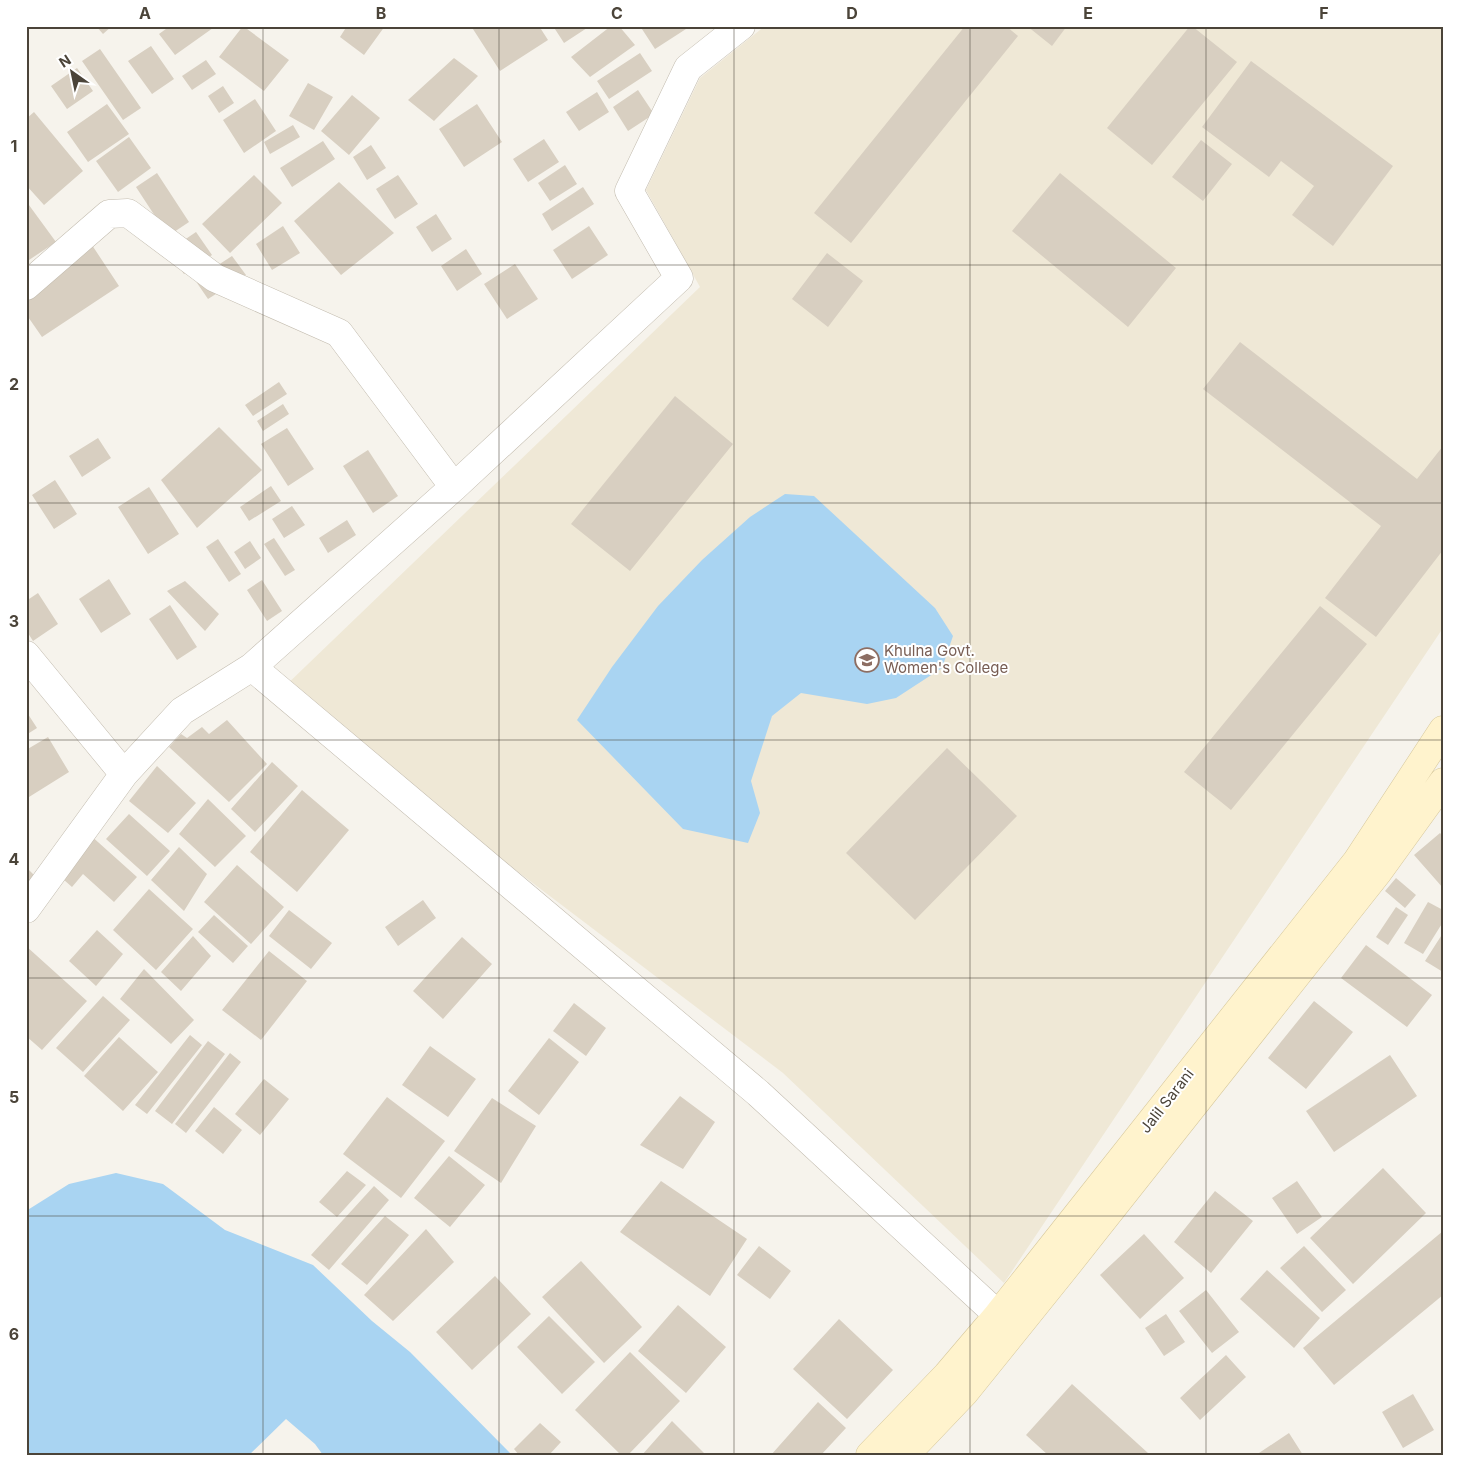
<svg xmlns="http://www.w3.org/2000/svg" width="1469" height="1481" viewBox="0 0 1469 1481" font-family="Inter,sans-serif">
	<rect width="100%" height="100%" fill="#f6f3ec"/>
	<path fill="#efe8d6" d="M765 26H1443V628L1004 1283 783 1073 280 691 700 287 646 190 700 78Z"/>
	<path fill="#a9d4f2" d="M785 494 814 496 935 608 953 636 942 668 896 698 867 704 801 693 772 716 751 781 760 813 748 843 683 829 577 720 612 667 658 606 702 560 750 517Z
		M116 1173 163 1184 225 1230 313 1265 372 1321 410 1352 512 1455H323L315 1444 286 1419 249 1455H26V1211L69 1184Z"/>
	<path fill="#d8cfc1" d="M96 26H112L103 34Z
		M170 26H212L213 28 175 55 159 34Z
		M243 26 289 60 264 91 219 57Z
		M347 26H385L364 55 340 37Z
		M471 26H539L548 40 500 71Z
		M553 26H590L564 43Z
		M611 26H619L635 45 590 77 571 57Z
		M640 26H684L686 29 655 49Z
		M965 26H1006L1018 36 851 243 814 213Z
		M1027 26H1067L1052 46Z
		M1190 26H1192L1237 62 1152 165 1107 128Z
		M151 46 174 79 152 94 128 61Z
		M100 49 141 108 123 120 82 61Z
		M640 53 652 71 609 99 597 81Z
		M454 58 478 76 434 121 408 100Z
		M206 60 216 74 192 90 182 76Z
		M1251 61 1393 166 1333 246 1292 215 1314 186 1281 161 1269 177 1202 127Z
		M77 68 93 91 67 109 51 86Z
		M308 83 333 97 314 130 289 116Z
		M223 86 234 103 219 113 208 96Z
		M638 90 654 114 628 131 613 107Z
		M597 92 609 112 579 131 566 112Z
		M352 95 380 118 349 155 321 131Z
		M255 99 276 131 244 153 223 120Z
		M107 104 129 134 88 162 67 132Z
		M477 104 502 142 464 167 439 129Z
		M34 112 83 171 44 205 26 185V119Z
		M293 125 300 137 270 154 264 142Z
		M129 137 151 168 118 192 96 161Z
		M544 139 559 162 528 182 513 159Z
		M1201 140 1232 164 1203 201 1172 177Z
		M323 141 335 159 292 187 280 168Z
		M371 145 386 168 367 180 353 157Z
		M565 165 577 184 550 201 538 183Z
		M157 173 189 222 168 236 136 187Z
		M1060 173 1176 268 1128 327 1012 231Z
		M254 175 282 203 230 253 202 224Z
		M398 175 418 204 395 219 376 189Z
		M339 182 394 233 341 275 294 221Z
		M583 187 594 204 552 231 542 214Z
		M26 201 56 242 26 262Z
		M436 214 452 239 432 252 416 227Z
		M283 226 300 253 272 270 256 244Z
		M589 226 608 255 572 279 553 250Z
		M196 232 212 255 184 274 168 251Z
		M88 239 119 286 42 337 26 314V280Z
		M466 249 482 274 457 291 441 266Z
		M827 253 863 281 828 327 792 299Z
		M232 256 246 275 208 299 195 280Z
		M515 264 538 299 507 319 484 284Z
		M1240 342 1417 479 1443 446V550L1376 637 1325 598 1381 526 1203 389Z
		M279 382 287 394 253 416 245 405Z
		M675 396 733 444 630 571 571 524Z
		M283 404 289 414 263 431 257 421Z
		M219 427 262 470 197 528 161 480Z
		M287 428 314 469 288 486 261 444Z
		M98 438 111 458 82 477 69 456Z
		M368 450 398 496 373 513 343 466Z
		M55 480 77 514 54 529 32 495Z
		M271 486 281 501 249 521 240 507Z
		M149 487 179 534 148 554 118 507Z
		M292 506 305 525 284 538 272 519Z
		M347 520 356 535 328 553 319 538Z
		M274 538 295 570 285 576 264 544Z
		M218 539 241 574 229 582 206 547Z
		M250 541 261 558 245 569 234 552Z
		M109 579 131 614 101 633 79 599Z
		M262 580 282 611 267 621 247 590Z
		M185 581 219 614 205 631 167 591Z
		M38 593 58 624 33 641 26 630V601Z
		M170 605 197 647 177 660 149 619Z
		M1320 606 1367 644 1231 810 1184 772Z
		M26 711 37 728 26 735Z
		M227 720 267 764 229 802 169 747 181 734 187 738 202 727 209 734Z
		M48 737 69 772 29 797 26 792V750Z
		M947 748 1017 816 915 920 846 853Z
		M272 762 298 786 255 832 231 809Z
		M157 766 196 803 168 833 129 801Z
		M302 790 349 830 297 892 250 852Z
		M208 799 246 836 215 867 179 834Z
		M129 814 170 851 147 876 106 839Z
		M1440 833 1443 836V888L1414 855Z
		M89 834 137 877 114 902 83 874 72 887 55 872Z
		M179 847 207 874 184 911 151 880Z
		M237 865 284 907 251 944 204 902Z
		M26 867 36 877 26 886Z
		M1396 878 1416 895 1405 908 1385 891Z
		M149 889 193 929 156 970 113 930Z
		M423 900 436 918 398 946 385 927Z
		M1428 902 1443 910V922L1423 954 1404 943Z
		M1396 907 1408 915 1388 945 1376 937Z
		M289 910 332 943 311 969 269 936Z
		M214 915 248 946 233 963 198 932Z
		M97 930 123 954 96 986 69 961Z
		M1443 933V972L1425 961Z
		M193 936 211 956 181 991 161 972Z
		M462 937 492 964 443 1019 413 991Z
		M1366 945 1432 995 1407 1027 1341 978Z
		M26 946 87 1001 42 1050 26 1036Z
		M269 951 307 981 261 1040 222 1010Z
		M144 969 194 1020 171 1044 120 999Z
		M103 996 130 1020 83 1072 56 1048Z
		M1314 1001 1353 1032 1306 1089 1268 1058Z
		M574 1003 606 1028 586 1056 553 1031Z
		M190 1035 202 1045 147 1114 135 1105Z
		M119 1037 158 1072 123 1111 84 1076Z
		M549 1038 579 1062 539 1115 508 1091Z
		M208 1041 225 1054 172 1124 155 1111Z
		M430 1046 476 1079 448 1117 402 1085Z
		M230 1053 241 1062 186 1133 175 1124Z
		M1390 1055 1417 1096 1334 1152 1306 1111Z
		M264 1079 289 1099 260 1135 235 1114Z
		M680 1096 715 1122 683 1169 640 1145Z
		M387 1097 445 1141 401 1198 343 1154Z
		M492 1098 536 1126 501 1183 454 1151Z
		M214 1107 242 1130 223 1154 195 1131Z
		M449 1156 485 1185 450 1227 414 1198Z
		M1383 1168 1426 1213 1353 1284 1310 1238Z
		M347 1171 366 1185 337 1217 319 1202Z
		M661 1181 747 1239 710 1296 620 1232Z
		M1297 1181 1322 1217 1297 1234 1272 1198Z
		M374 1186 389 1200 329 1270 311 1255Z
		M1215 1191 1253 1221 1211 1273 1174 1242Z
		M385 1216 409 1235 367 1285 341 1264Z
		M426 1229 454 1262 393 1321 364 1295Z
		M1443 1231V1295L1334 1385 1303 1348Z
		M1144 1234 1184 1278 1140 1319 1100 1275Z
		M759 1246 791 1271 770 1299 737 1275Z
		M1304 1246 1346 1290 1322 1312 1280 1268Z
		M581 1261 642 1327 604 1363 542 1297Z
		M1267 1270 1320 1318 1294 1348 1240 1299Z
		M495 1276 531 1314 472 1370 436 1332Z
		M1206 1290 1239 1332 1212 1353 1179 1311Z
		M678 1305 726 1347 686 1393 638 1351Z
		M1166 1314 1185 1342 1164 1356 1145 1328Z
		M549 1316 595 1362 562 1394 517 1347Z
		M839 1319 893 1370 847 1419 793 1369Z
		M630 1352 680 1401 628 1455H621L575 1410Z
		M1226 1355 1246 1377 1200 1420 1180 1398Z
		M1072 1384 1148 1453 1147 1455H1048L1026 1435Z
		M1413 1394 1434 1430 1403 1448 1382 1412Z
		M818 1402 846 1428 821 1455H771Z
		M672 1421 706 1455H642Z
		M540 1423 561 1442 549 1455H519L514 1449Z
		M1289 1433 1303 1455H1256Z"/>
	<g fill="none" stroke-linecap="round" stroke-linejoin="round">
		<g stroke="#c2bbae" stroke-width="29">
			<path id="minor" d="M26 286 109 214 128 213 215 278 339 333 454 487
				M26 655 124 774 182 711 252 667 454 487 679 278 629 191 688 68 741 26
				M252 667 758 1093 998 1315
				M26 909 124 774"/>
		</g>
		<g stroke="#d6c79b" stroke-width="29">
			<path id="secondary" d="M870 1455 947 1375 998 1315 1357 861 1443 730
				M905 1455 965 1392 1064 1269 1378 872 1443 782"/>
		</g>
		<use href="#minor" stroke="#fff" stroke-width="28"/>
		<use href="#secondary" stroke="#fff3cd" stroke-width="28"/>
	</g>
	<path fill="none" stroke="#4b4439" stroke-width="1" stroke-opacity="0.55" d="M263 26V1455M499 26V1455M734 26V1455M970 26V1455M1206 26V1455M26 265H1443M26 503H1443M26 740H1443M26 978H1443M26 1216H1443"/>
	<defs>
		<g id="university-ring" transform="scale(1.25)"><circle r="9.5" fill="#fff" stroke="#8d6e63" stroke-width="1.5"/><path d="M0-5L7-2L0 1L-7-2ZM-4 1L0 2.5L4 1V4Q0 6-4 4Z" fill="#8d6e63"/></g>
	</defs>
	<g fill-rule="evenodd">
		<use href="#university-ring" x="867" y="660"/>
	</g>
	<g text-anchor="middle" stroke-width="4" stroke-linejoin="round" paint-order="stroke">
		<g font-size="15" fill="#785e54" stroke="#fff" text-anchor="start">
			<text x="884" y="656">Khulna Govt.<tspan x="884" dy="17">Women's College</tspan></text>
		</g>
		<g font-size="15" fill="#4b4439" stroke="#fff">
			<text transform="translate(1167 1101) rotate(-52)" y="5">Jalil Sarani</text>
		</g>
	</g>
	<rect width="1469" height="1481" fill="none" stroke="#ffffff" stroke-width="55"/>
	<g transform="translate(72 72) rotate(327)" stroke="#ffffff" stroke-width="4" paint-order="stroke">
	<path d="M0-4L9 19L0 12L-9 19Z" fill="#4b4439"/>
	<text y="-8" font-size="14" font-weight="bold" text-anchor="middle" fill="#4b4439">N</text>
	</g>
	<rect x="28" y="28" width="1414" height="1426" fill="none" stroke="#4b4439" stroke-width="2"/>
	<g font-size="16" text-anchor="middle" font-weight="bold" fill="#4b4439">
		<text x="145" y="19">A</text>
		<text x="381" y="19">B</text>
		<text x="617" y="19">C</text>
		<text x="852" y="19">D</text>
		<text x="1088" y="19">E</text>
		<text x="1324" y="19">F</text>
		<text x="14" y="152">1</text>
		<text x="14" y="390">2</text>
		<text x="14" y="627">3</text>
		<text x="14" y="865">4</text>
		<text x="14" y="1103">5</text>
		<text x="14" y="1340">6</text>
	</g>
</svg>
